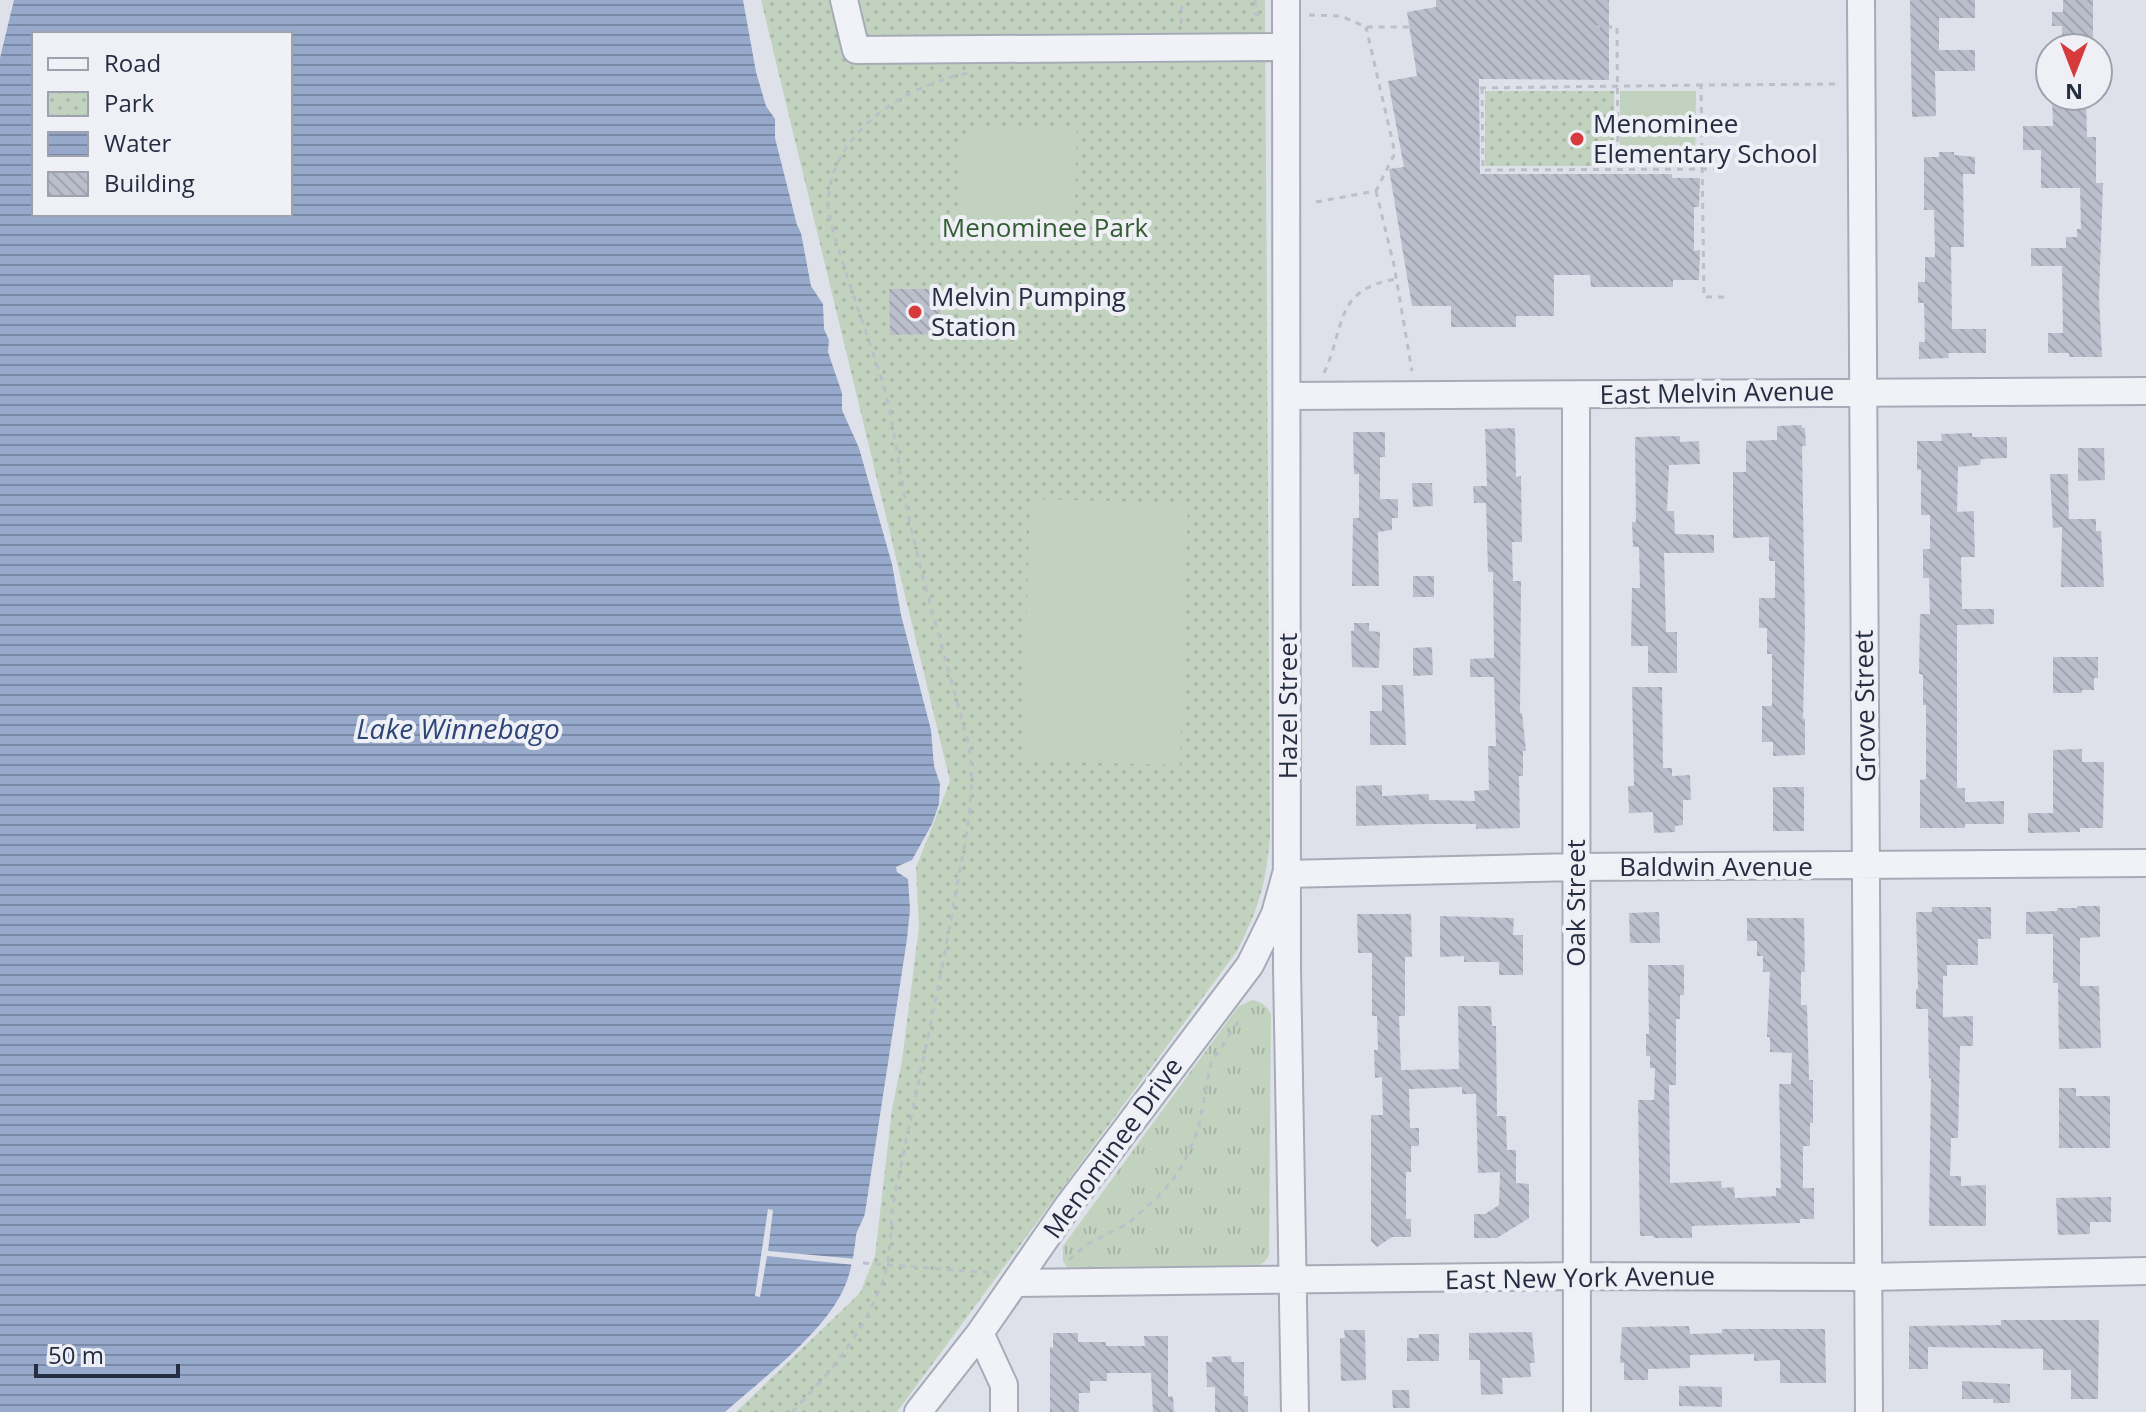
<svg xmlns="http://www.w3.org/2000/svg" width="2146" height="1412" viewBox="0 0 2146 1412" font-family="'Open Sans',sans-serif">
	<defs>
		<pattern id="grass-tufts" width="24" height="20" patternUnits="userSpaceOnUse" patternTransform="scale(2)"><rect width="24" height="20" fill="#c1d3bf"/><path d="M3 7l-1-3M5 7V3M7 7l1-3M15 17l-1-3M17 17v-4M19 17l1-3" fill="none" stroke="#a6b5a5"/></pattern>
		<pattern id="park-dots" width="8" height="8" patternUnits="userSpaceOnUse" patternTransform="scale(2)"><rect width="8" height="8" fill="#c1d3bf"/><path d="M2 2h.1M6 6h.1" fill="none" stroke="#a6b5a5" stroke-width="1.8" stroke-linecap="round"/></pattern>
		<pattern id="water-rules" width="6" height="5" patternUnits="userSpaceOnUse" patternTransform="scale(2)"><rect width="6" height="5" fill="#97a9cb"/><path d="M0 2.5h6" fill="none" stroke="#7b8aa6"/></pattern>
		<pattern id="building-back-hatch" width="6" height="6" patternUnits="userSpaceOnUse" patternTransform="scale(2)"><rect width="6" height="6" fill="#bbbfcc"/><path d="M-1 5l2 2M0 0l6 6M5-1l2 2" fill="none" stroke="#a1a4b0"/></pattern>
	</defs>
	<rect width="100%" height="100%" fill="#dee1e9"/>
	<path fill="url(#grass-tufts)" d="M1252 1000C1262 1002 1267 1006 1271 1015L1269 1255C1264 1264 1261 1265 1252 1266L1067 1267 1063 1261V1246L1238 1007Z"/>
	<path fill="url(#park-dots)" d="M761 0H1265L1270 836C1266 884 1259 908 1237 951L897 1412H736L860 1293 875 1256 892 1109 902 1061 919 927 916 868 950 781Z
		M1485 91H1614V166H1485Z"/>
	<path fill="#c1d3bf" d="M1620 91H1696L1695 166 1620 165Z
		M971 127H1077L1074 247 960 245 959 139Z
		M1030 499 1188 503 1180 765 1023 761Z"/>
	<path fill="url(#water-rules)" fill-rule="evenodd" d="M14 0H743L756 72 766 106 775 119V138L797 225 801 233 811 286 823 304 824 329 829 340 828 352 842 393V410L859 448 892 564 901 615 931 730 934 766 940 784 939 804 932 824 912 860 896 867 897 872 908 879 910 909 907 939 865 1213C863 1221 857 1229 856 1236 854 1256 850 1279 840 1296 818 1337 760 1381 725 1412H0V58ZM34 34H290V214H34Z"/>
	<path fill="#dee1e9" d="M768 1209 773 1210 768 1251 857 1259 855 1265 767 1256 760 1297 755 1296Z"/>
	<path fill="url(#building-back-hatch)" d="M1436 0H1609V80L1479 79 1480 174H1672V178H1700L1699 207H1694V251L1700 250 1699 280H1673V287H1591L1590 275H1554V316H1516V327H1451V306H1412L1389 169 1404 167 1388 81 1417 76 1407 12 1436 7Z
		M1910 0H1975V18H1939V50H1975V71H1935L1936 116 1912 117Z
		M2063 0H2093V48H2062V26H2052V12H2063Z
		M2052 96H2086L2087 137H2096V183H2103L2099 297 2102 357H2069V353H2048V333H2063L2062 266H2031V248H2066V237H2077V229H2081L2080 188H2041V150H2023V126H2053Z
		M1939 152H1954V155L1975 157V174H1963L1964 247H1951L1952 329H1986V353H1948L1949 358 1919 359V342H1925L1924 303H1918V282H1925V257H1935L1934 210H1924V157H1939Z
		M889 289H940L941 334 890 335Z
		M1802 425V428H1805L1806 446H1802L1805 627 1803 719H1805V755L1773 756V742H1762V706H1772V654H1767V628H1759V598H1775V561H1769V537L1733 538V472H1746V441L1777 440V426Z
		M1515 428 1516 477 1521 476 1522 542H1512L1513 581H1521L1520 713H1522L1526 751H1523V776H1519L1520 828 1476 829V824H1429L1356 826V786L1382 785V796L1429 794V800L1475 801 1474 791 1489 790 1488 746H1496L1494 677H1470V659L1494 658 1493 572H1488L1486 503H1474L1473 486H1487L1485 429Z
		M1353 432H1385V457H1380V499H1398V518H1392V530L1378 532 1379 586H1352L1353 518H1359V474H1354Z
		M1972 433V437H2007V458L1981 459 1980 465 1958 467 1957 512 1974 511V526L1975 557H1961L1962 609H1994V624L1957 625V788H1965V802L2004 801V824H1965V828H1920V780L1926 779V705H1923V675L1919 674 1920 614H1930L1929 578H1923V549H1930V515H1921V469L1917 470V441H1942L1941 434Z
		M1680 436V442L1699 441 1700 464 1669 465 1667 511H1674L1675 534 1714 535V553H1664L1666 632H1677V673H1648V646H1631L1632 588H1640L1639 547H1633L1632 522H1636L1635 437Z
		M2078 448H2104L2105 480 2078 481Z
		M2050 474H2068L2069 519H2096V531H2101L2104 587H2061L2062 527 2053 528Z
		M1412 483H1432L1433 506 1413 507Z
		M1413 576H1434V597H1413Z
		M1354 623H1369V631L1380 632 1379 668 1352 667 1351 631H1354Z
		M1432 647 1433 675 1413 676V648Z
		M2053 657H2098V678H2094V690H2082V693H2053Z
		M1382 685H1403L1406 745H1370V711H1382Z
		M1632 687H1662L1663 768H1672V776L1690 775 1691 800H1683V825L1675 826V832L1654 833 1653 812 1629 813 1628 786H1634Z
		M2082 749V762H2104L2103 828H2080V832L2028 833V813H2053V750Z
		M1773 787H1804V831H1773Z
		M2077 906H2100V937L2080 938V986H2099L2101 1048 2059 1049 2058 983H2053V934H2026V912L2057 911V908H2077Z
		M1932 907H1991V939H1978V965H1947V976H1943V1017L1973 1016V1046H1960L1958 1138H1951L1950 1176H1961V1186L1986 1185V1226H1929L1931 1078H1929L1928 1009H1916V989H1918L1916 912H1932Z
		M1659 912 1660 943H1630L1629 913Z
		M1357 914H1411L1412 957H1405V1016H1399L1401 1070 1459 1069 1458 1006H1491L1492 1026H1496L1497 1116H1506L1507 1150H1516V1183L1529 1184V1218L1497 1238H1474V1214H1485L1499 1205 1500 1172 1478 1173 1476 1094H1462V1087L1409 1089 1410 1128H1419V1146H1411V1172H1406V1219H1411V1237H1392L1377 1247 1371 1241V1115H1383L1382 1077 1375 1078 1374 1050H1378L1377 1016H1372V953H1358Z
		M1440 916 1514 918 1513 935H1523V975H1499V962H1464V956L1440 957Z
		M1747 918H1804L1805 972H1801V1005H1807L1809 1080H1813V1123H1810V1146H1803V1188H1814V1219H1800V1223L1692 1226V1238H1654V1236H1640L1638 1100H1654L1655 1068H1650V1056H1646V1034H1649L1648 965H1684V995H1680V1019H1676V1085H1669L1670 1183 1721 1181 1722 1188 1734 1187 1735 1198 1776 1196V1188H1781L1779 1084H1791L1792 1053 1770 1052V1037H1767L1770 972H1763V956H1757V941H1747Z
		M2059 1088H2076V1096H2110V1148H2059Z
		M2111 1197V1222H2090V1234L2058 1235 2056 1198Z
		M2001 1320H2099L2098 1399H2071V1370H2043V1349L1928 1347V1369H1909V1326L2001 1325Z
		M1689 1326 1690 1334 1722 1333V1329H1825L1826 1383H1780V1360L1754 1361V1354L1690 1355V1368L1648 1369V1380H1624V1363H1620L1622 1327Z
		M1344 1330H1365L1366 1380 1341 1381 1340 1338H1345Z
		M1532 1332 1535 1363H1530L1531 1377 1502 1378 1503 1394 1481 1395 1480 1360H1469V1333Z
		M1053 1333H1078V1342H1106V1346H1145L1144 1336H1168V1397L1173 1396 1174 1412H1153L1151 1373H1107V1381H1090V1393H1079V1412H1050V1347L1053 1348Z
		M1419 1334H1439V1361H1407V1338H1419Z
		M1231 1356 1232 1362H1244V1396H1248V1412H1215V1387H1207L1206 1362H1212V1357Z
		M1962 1381 2010 1384V1403H1993V1399H1962Z
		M1679 1386 1722 1387V1407L1679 1406Z
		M1392 1390H1409L1410 1408H1393Z"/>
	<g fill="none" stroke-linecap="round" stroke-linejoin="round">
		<g stroke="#a7abb7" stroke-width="30">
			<path id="minor" d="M844 0 856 50 1286 47
				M1286 0 1287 968 1295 1412
				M1861 0 1869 1412
				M1576 395 1577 1412
				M1288 396 2146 391
				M1015 1283 1576 1276 1867 1277 2146 1271
				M980 1333 1004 1385V1412
				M918 1412 980 1333 1068 1206 1250 965 1275 914 1286 874 1576 867 2146 863"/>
		</g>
		<path stroke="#bcbfc8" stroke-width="3" stroke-dasharray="6 6" stroke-linecap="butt" d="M1255 0 1256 14H1262
			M1309 15 1341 16 1366 27H1410
			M1181 24 1182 0
			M1594 27H1617L1618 168
			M1480 88 1701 85
			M1482 88 1483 170 1721 169
			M1376 191 1394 265 1412 371
			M1316 202 1376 191 1395 153 1366 27
			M1724 297H1704L1701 85 1839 84
			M1324 373C1346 326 1333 290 1396 279
			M1069 1260 1086 1245 1127 1224 1157 1198 1172 1181 1183 1164 1198 1130 1211 1063 1239 1020
			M863 1263 995 1273
			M792 1412C829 1374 863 1334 882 1283 893 1255 889 1224 895 1194 915 1097 937 1000 954 902 963 851 977 797 969 746 950 673 928 601 911 528 900 480 896 431 883 384 870 341 854 300 841 257 835 236 826 214 829 192 838 127 911 83 970 73"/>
		<use href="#minor" stroke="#f1f2f7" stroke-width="26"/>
	</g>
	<g fill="#d73a3c" stroke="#eef0f6" stroke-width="3">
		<circle cx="1577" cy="139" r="8"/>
		<circle cx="915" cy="312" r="8"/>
	</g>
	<g text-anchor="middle" stroke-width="8" stroke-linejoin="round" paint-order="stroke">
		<g font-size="26" fill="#262c41" stroke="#eef0f6" text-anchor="start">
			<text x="1593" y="133">Menominee<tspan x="1593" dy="30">Elementary School</tspan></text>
			<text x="931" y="306">Melvin Pumping<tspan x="931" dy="30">Station</tspan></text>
		</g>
		<g font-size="26" fill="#355d33" stroke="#eef0f6">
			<text x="1045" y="237">Menominee Park</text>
		</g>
		<g font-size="26" fill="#262c41" stroke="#eef0f6">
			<text transform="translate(1717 393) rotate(-1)" y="9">East Melvin Avenue</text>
			<text transform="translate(1288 706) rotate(-90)" y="9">Hazel Street</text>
			<text transform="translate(1865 706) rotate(-91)" y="9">Grove Street</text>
			<text x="1716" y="876">Baldwin Avenue</text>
			<text transform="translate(1576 903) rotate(-90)" y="9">Oak Street</text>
			<text transform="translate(1113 1148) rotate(-54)" y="9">Menominee Drive</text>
			<text transform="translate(1580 1278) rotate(-1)" y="9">East New York Avenue</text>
		</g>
		<g font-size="28" font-style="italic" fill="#2e4577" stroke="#eef0f6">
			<text x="458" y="739">Lake Winnebago</text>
		</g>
	</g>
	<rect x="32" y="32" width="260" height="184" fill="#eef0f6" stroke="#9ea2ae" stroke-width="2"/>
	<rect x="48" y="58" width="40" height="12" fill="#f1f2f7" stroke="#9ea2ae" stroke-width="2"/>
	<text x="104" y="72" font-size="24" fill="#262c41">Road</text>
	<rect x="48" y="92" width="40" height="24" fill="url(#park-dots)" stroke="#9ea2ae" stroke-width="2"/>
	<text x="104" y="112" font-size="24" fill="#262c41">Park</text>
	<rect x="48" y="132" width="40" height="24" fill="url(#water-rules)" stroke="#9ea2ae" stroke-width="2"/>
	<text x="104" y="152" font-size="24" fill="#262c41">Water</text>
	<rect x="48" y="172" width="40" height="24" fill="url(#building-back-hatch)" stroke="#9ea2ae" stroke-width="2"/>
	<text x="104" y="192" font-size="24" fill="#262c41">Building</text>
	<g transform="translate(2074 72) rotate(180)"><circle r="38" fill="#eef0f6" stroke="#9ea2ae" stroke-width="2"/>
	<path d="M0-6L14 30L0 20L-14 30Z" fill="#d73a3c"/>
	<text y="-12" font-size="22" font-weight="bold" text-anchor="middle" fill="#262c41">N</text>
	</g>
	<path d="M36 1364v12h142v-12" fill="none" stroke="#262c41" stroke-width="4"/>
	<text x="48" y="1364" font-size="24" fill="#262c41" stroke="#eef0f6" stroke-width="6" paint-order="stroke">50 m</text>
</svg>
